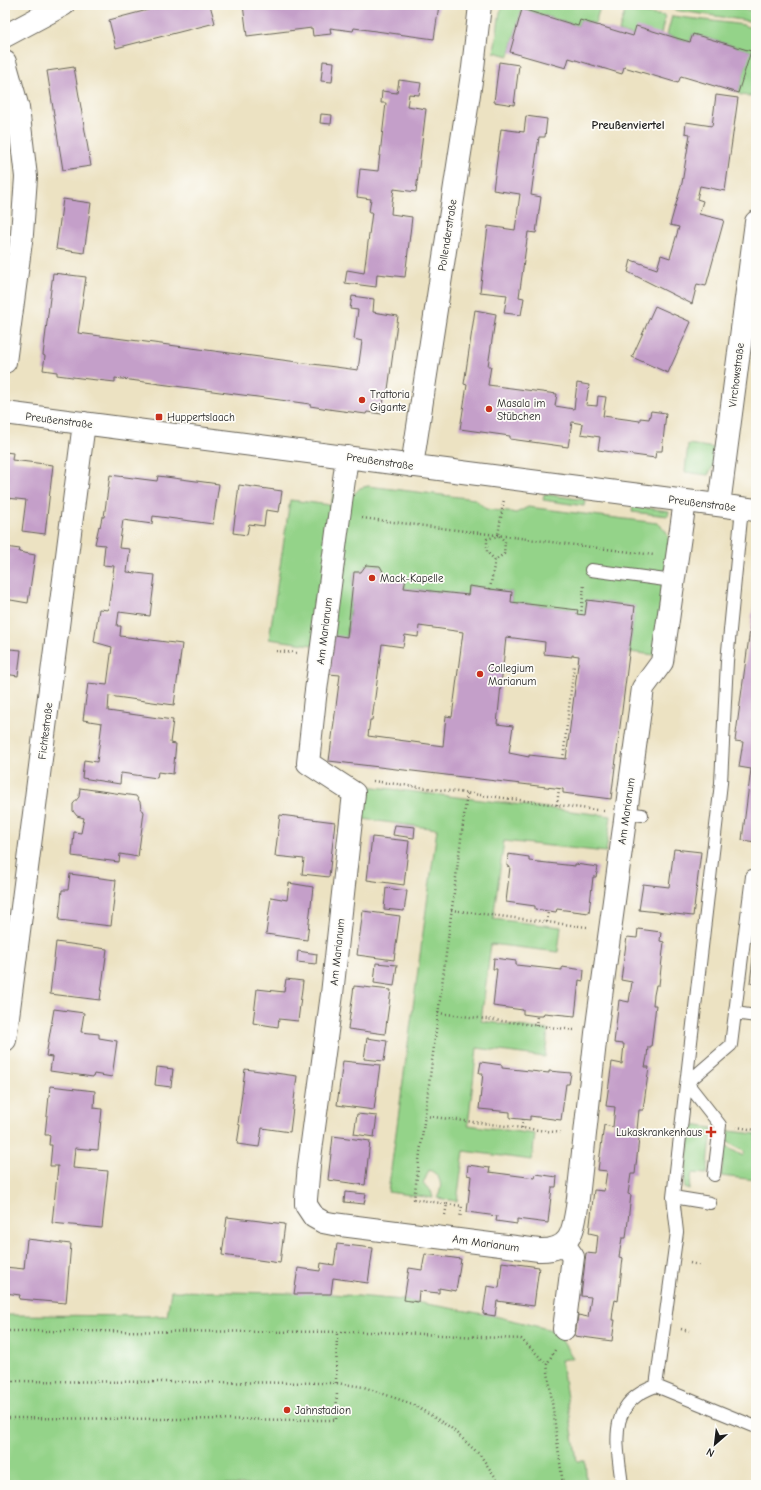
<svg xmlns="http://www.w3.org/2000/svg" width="761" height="1490" viewBox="0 0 761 1490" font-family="'Comic Neue',sans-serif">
	<rect width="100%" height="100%" fill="#fdfcf7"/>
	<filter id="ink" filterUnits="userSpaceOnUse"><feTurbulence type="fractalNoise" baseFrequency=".025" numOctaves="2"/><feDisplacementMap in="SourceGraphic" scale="8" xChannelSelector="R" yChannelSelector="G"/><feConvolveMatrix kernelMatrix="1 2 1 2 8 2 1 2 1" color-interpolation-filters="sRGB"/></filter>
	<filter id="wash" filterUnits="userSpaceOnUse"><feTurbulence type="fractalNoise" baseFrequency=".012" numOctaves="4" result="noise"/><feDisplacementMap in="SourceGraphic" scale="16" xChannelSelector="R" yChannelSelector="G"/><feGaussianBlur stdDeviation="0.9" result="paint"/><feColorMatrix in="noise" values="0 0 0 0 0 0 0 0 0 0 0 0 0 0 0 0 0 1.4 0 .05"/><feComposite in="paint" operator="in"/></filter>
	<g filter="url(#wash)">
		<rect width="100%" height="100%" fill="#ece2c2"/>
		<path fill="#94d389" stroke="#587852" d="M504 5H585L600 7 595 24 580 20 578 26 522 9 509 56 494 52 500 12Z
			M674 5H707L756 11V22L674 10Z
			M625 11 665 16 661 34 633 36 619 31Z
			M672 16 744 25 756 30V77L754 97 741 95 738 93 750 51 693 34 690 42 667 35Z
			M688 444 715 448 713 466 708 475 685 472Z
			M368 486 475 499 486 509 516 513 528 507 657 523C666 529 669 534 669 544L655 655 629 652 635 606 587 600 585 615 577 614 578 610 511 602 512 592 469 586 468 595 404 588 405 579 385 575 380 566 366 565 361 572H354L347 637 312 645 269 639 290 500 331 505 334 491 354 494 360 488Z
			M544 494 585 500 584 506 543 500Z
			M633 506 669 511 668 516 632 512Z
			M367 786 611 816 606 852 504 841 493 919 561 927 558 952 491 944 481 1021 548 1030 545 1057 477 1048 468 1125 535 1134 532 1160 464 1151 457 1201 437 1198C443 1188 442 1175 429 1170L423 1184 431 1191 433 1198 388 1192 437 829 363 819Z
			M692 1125 712 1128 707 1174 692 1173 689 1190 685 1188 684 1183Z
			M729 1131 756 1134V1180L721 1176 725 1146 743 1156 745 1152 728 1142Z
			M171 1291 333 1294 404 1300 495 1316 556 1331 573 1358 561 1360 577 1461H585L587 1485H5V1315L167 1316Z"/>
		<g id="blocks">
			<path fill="#c49fc9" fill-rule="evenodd" d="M167 5H210L215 23 116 48 109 20Z
				M243 5H439L434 39 354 28 353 31 330 28 331 34 313 36 312 28 247 36Z
				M522 9 578 26 580 20 633 36 636 26 690 42 693 34 751 51 738 93 681 76 678 83 624 67 622 74 569 58 566 68 510 52Z
				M323 61 334 62 332 82 321 81Z
				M499 62 519 65 514 105 494 102Z
				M74 67 91 166 63 170 47 71Z
				M399 80 421 83 419 95 409 94 407 106 426 109 416 192 394 189 392 202 391 214 412 217 405 277 377 274 376 287 345 283 347 270 364 273 372 212H369L371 199 357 197 360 169 378 171 386 103H381L382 91 397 93Z
				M716 95 738 98 725 191 700 186 697 199 703 201 699 214 724 220 706 286 697 284 692 304 628 272 631 260 657 269 661 255 670 258 679 227 670 225 682 183 690 134 685 133 686 122 712 126Z
				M321 114 332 115 331 124 320 123Z
				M526 116 547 119 545 137H539L531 195 541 197 536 233 528 232 519 297 524 298 521 315 504 313 507 295 480 292 488 226 515 230 520 194 493 190 501 129 524 132Z
				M63 199 91 203 84 253 56 249Z
				M53 273 86 277 78 333 358 370 362 341 354 339 358 310 350 309 352 296 374 299 373 312 398 316 387 397H384L382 414 367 412 366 414 335 410 310 406V404L115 378V382L88 379 57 375V372L43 370 45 356 43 355Z
				M655 306 691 322 668 373 632 357Z
				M475 310 496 314 488 366H491L488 385 557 394 555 406 574 409 577 383 589 385 586 405 597 406 598 396 606 397 603 416 640 421V418L649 419 651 411 666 413 662 451H656L655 458 598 450 600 437 581 434 583 424 572 422 568 447 510 439V436L460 429 467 385 464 384Z
				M5 452 13 453 12 460 53 465 45 534 22 531 26 500 7 498V500H5Z
				M110 475 157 481 158 476 219 484 213 524 153 516 152 524 123 520 119 548 130 549 127 572 155 575 150 616 119 612 117 626H121L120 636 182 644 174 705 109 696 108 711 173 720 170 743 176 744 173 774 158 772 157 778 121 773 120 784 82 778 84 760 97 762 102 723 83 720 88 683 107 685 112 647 94 642 99 609 108 610 114 566 103 565 105 545 95 544 99 526 100 527 102 517H104Z
				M239 485 282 491 279 512 266 510 264 526 249 524 247 535 233 533Z
				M5 547 20 549 19 552 35 555 28 603 5 599Z
				M366 565 380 566 385 575 406 579 404 588 468 595 469 586 512 592 511 602 578 610 577 614 585 615 587 600 635 606 611 799 563 793V789L329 761 340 675 329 674 334 635 347 637 354 572H361ZM419 626 463 632 452 717 446 716 443 746 368 736 370 720H372L382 644 403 647 405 635 418 637ZM506 637 545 642 544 654 572 657V655L579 656 566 759 529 755V757L509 753 513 726 497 724Z
				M755 592H756V842L742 840 751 769 739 767 743 742 735 741Z
				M10 649 21 650 18 676 5 674V653L9 654Z
				M80 788 136 796 140 802 141 808 144 812 138 857 120 854 119 862 72 856 74 832 81 833 84 818 77 816 73 811V804L79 797Z
				M280 815 335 822 329 877 302 874 304 859 275 856Z
				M395 825 415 827 414 838 393 835Z
				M372 837 409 841 404 885 367 880Z
				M674 849 701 852 693 916 639 910 643 884 669 887Z
				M508 854 529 857V861L575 866V864L598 867 596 877H593L589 913 557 909 556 912 548 911 535 909V906L506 902 510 867 507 866Z
				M70 874 116 880 111 926 59 920 62 890H68Z
				M289 883 313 887 307 940 266 934 271 897 287 900Z
				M386 888 407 891 404 911 384 909Z
				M363 911 400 916 394 960 357 955Z
				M638 929 661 932 660 941 664 942 659 985H656L654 995 653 1005H656L651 1047H648L647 1057 645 1067H649L643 1110H639L637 1130H640L635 1174H631L628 1194 631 1195 626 1238H622L619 1257 623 1258 618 1301 615 1300 613 1310 612 1320H615L612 1341 575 1336 578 1315 588 1317 591 1297 581 1296 586 1253 596 1254 598 1235 589 1233 594 1190 604 1191 607 1171 598 1170 604 1125 613 1127 615 1107 606 1106 612 1062 622 1064 624 1044 614 1043 619 1000 629 1002 632 982 621 980 627 937 637 938Z
				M755 941H756V984L750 983Z
				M56 942 107 949 100 1000 50 994Z
				M298 951 317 954 316 964 297 962Z
				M494 958 516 961V965L562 970V967L584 970 583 981 579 980 575 1016 544 1013 543 1016H537L523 1014V1010L493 1006 497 969H493Z
				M376 963 397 965 394 986 374 983Z
				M286 979 303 981 298 1021 279 1019 278 1027 253 1023 257 989 284 992Z
				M354 986 391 990 385 1034 348 1029Z
				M54 1009 84 1013 81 1032 99 1034V1038L117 1041 112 1077 94 1074 93 1077 50 1071 52 1057 46 1056Z
				M367 1038 387 1041 384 1061 364 1059Z
				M343 1061 380 1065 374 1110 337 1105Z
				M481 1062 502 1065V1068L549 1073V1071L571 1073 569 1084H566L561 1120 530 1116V1120L510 1118V1112L479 1109 483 1073H479Z
				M157 1067 173 1069 171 1087 155 1085Z
				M245 1069 297 1076 290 1132 262 1128 259 1147 237 1144 240 1125 238 1124Z
				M50 1086 95 1091 94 1108 102 1109 98 1150 75 1148 73 1168 108 1171 102 1228 52 1223 58 1166H50L52 1145H49L50 1135H45Z
				M357 1114 377 1116 374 1137 354 1134Z
				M333 1136 370 1141 365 1185 328 1180Z
				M468 1165 490 1168 489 1172 535 1178 536 1174 557 1177 556 1187H552L548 1223 517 1219V1224L496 1221 497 1216 467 1212 471 1176 467 1175Z
				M345 1192 366 1194 364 1204 344 1202Z
				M227 1217 285 1224 280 1263 222 1255Z
				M27 1239 71 1244 66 1303 19 1299 20 1295 5 1293V1267L24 1269Z
				M337 1244 373 1248 368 1283 333 1278 331 1294H294L298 1268 320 1271 321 1263 334 1265Z
				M425 1254 461 1259 456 1291 439 1288V1293L419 1291 418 1302 404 1300 409 1268 422 1270Z
				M502 1262 539 1267 534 1306 497 1301 495 1316 483 1314 487 1286 499 1288Z"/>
		</g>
	</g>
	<g filter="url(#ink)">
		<use href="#blocks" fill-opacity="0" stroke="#656156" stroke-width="1"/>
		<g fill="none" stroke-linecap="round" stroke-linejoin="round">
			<g stroke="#656156" stroke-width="14">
				<path id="service" d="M591 570 673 581
					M626 813 642 815
					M735 1013 756 1016
					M714 1175 720 1125 687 1083 731 1045 752 876
					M673 1197 710 1203
					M656 1386 677 1232 673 1197 721 783 727 661 742 508
					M622 1485C617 1443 606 1403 656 1386L756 1427"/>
			</g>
			<g stroke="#656156" stroke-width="24">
				<path id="minor" d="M5 36 63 5
					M5 62 18 108 26 177 22 234 5 362
					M5 413 756 510
					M347 457 315 698 308 763 354 793 332 994 309 1165 306 1199V1205L314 1217 323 1222 333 1224 539 1250C570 1251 573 1233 577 1207L596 1033 643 688 662 662 685 501
					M412 466 473 68 480 5
					M719 505 756 222
					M5 1040 84 423
					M564 1244 573 1257 564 1329"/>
			</g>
			<path stroke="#656156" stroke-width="2.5" stroke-dasharray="1 3" stroke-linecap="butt" d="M362 518 654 555
				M495 560 487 552V539L498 536
				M490 589 495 560 504 554 505 541 498 535 504 499
				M581 615 584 585
				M276 651 297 653
				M563 759 574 665
				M373 781 604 811
				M557 805 559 788
				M451 910 587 927
				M547 922 548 911
				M438 1013 574 1030
				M536 1026 537 1016
				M425 1116 563 1133
				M736 1127 756 1130
				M522 1128 523 1119
				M447 1204 462 1206 460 1218
				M445 1215 447 1204 414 1199 467 793
				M690 1263 699 1265
				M681 1329 689 1331
				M5 1331 381 1332 521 1339 547 1364
				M555 1350 547 1364 563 1485
				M5 1381 336 1383 364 1387 412 1404 450 1427 480 1455 501 1485
				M336 1383 337 1332
				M5 1418 336 1420 337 1393"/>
			<use href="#service" stroke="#fff" stroke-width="12"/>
			<use href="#minor" stroke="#fff" stroke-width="22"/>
		</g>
	</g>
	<g fill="#c8321e" stroke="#fdfcf7" stroke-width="1.5">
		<circle cx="362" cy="400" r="4"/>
		<circle cx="489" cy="409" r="4"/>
		<rect x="155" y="413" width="8" height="8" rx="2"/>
		<circle cx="372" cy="578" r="4"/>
		<circle cx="480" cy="674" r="4"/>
		<path d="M709 1126h4v4h4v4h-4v4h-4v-4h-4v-4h4z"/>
		<circle cx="287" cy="1410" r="4"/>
	</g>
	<g text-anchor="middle" stroke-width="3.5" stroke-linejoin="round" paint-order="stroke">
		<g font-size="11" fill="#1c1c1c" stroke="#fdfcf7">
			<text transform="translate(447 235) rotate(-81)" y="4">Pollenderstraße</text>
			<text transform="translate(736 375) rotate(-83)" y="4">Virchowstraße</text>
			<text transform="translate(59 420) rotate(7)" y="4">Preußenstraße</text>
			<text transform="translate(380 461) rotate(8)" y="4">Preußenstraße</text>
			<text transform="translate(702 503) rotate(7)" y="4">Preußenstraße</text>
			<text transform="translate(324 631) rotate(-83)" y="4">Am Marianum</text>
			<text transform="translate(45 731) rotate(-83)" y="4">Fichtestraße</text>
			<text transform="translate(626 811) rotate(-82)" y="4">Am Marianum</text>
			<text transform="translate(337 952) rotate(-84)" y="4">Am Marianum</text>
			<text transform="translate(486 1243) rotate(8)" y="4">Am Marianum</text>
		</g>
		<g font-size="11" fill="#1c1c1c" stroke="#fdfcf7" text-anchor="start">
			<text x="370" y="398">Trattoria<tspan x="370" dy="13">Gigante</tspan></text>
			<text x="497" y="407">Masala im<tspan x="497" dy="13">Stübchen</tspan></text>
			<text x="167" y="421">Huppertslaach</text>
			<text x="380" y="582">Mack-Kapelle</text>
			<text x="488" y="672">Collegium<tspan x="488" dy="13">Marianum</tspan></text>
			<text x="702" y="1136" text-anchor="end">Lukaskrankenhaus</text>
			<text x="295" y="1414">Jahnstadion</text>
		</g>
		<g font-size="12" font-weight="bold" fill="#1c1c1c" stroke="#fdfcf7">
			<text x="628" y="129">Preußenviertel</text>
		</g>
	</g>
	<rect width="761" height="1490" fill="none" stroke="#fdfcf7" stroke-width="20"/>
	<g transform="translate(715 1444) rotate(208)" stroke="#fdfcf7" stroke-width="3" paint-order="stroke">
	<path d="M0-3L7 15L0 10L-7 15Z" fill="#1c1c1c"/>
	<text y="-6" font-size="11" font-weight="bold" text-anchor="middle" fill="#1c1c1c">N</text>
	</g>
</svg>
